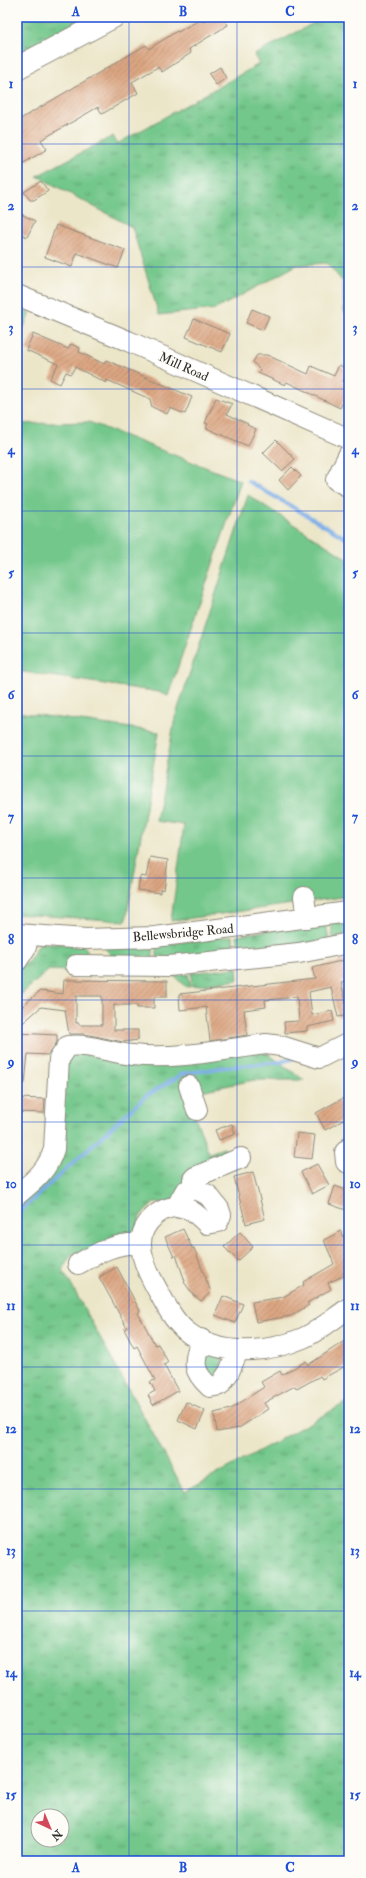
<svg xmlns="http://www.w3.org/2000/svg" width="366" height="1878" viewBox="0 0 366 1878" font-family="'IM FELL Double Pica',serif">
	<defs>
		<pattern id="grass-tufts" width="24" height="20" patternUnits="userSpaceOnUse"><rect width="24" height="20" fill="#73c78b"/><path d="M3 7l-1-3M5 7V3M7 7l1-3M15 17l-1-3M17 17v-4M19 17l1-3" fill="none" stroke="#5fa272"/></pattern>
		<pattern id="building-hatch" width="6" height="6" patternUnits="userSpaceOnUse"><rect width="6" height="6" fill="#dca682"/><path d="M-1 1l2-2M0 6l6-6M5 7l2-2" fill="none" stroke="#b3876b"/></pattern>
	</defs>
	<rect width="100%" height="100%" fill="#fdfcf7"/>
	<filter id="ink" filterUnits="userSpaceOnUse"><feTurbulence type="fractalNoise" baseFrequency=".025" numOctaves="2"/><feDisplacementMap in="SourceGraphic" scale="8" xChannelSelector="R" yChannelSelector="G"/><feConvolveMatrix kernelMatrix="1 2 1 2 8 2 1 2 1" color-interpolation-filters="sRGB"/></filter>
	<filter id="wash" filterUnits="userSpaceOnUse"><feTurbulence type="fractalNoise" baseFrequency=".012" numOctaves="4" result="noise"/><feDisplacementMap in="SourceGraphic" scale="16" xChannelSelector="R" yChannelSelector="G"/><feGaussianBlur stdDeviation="0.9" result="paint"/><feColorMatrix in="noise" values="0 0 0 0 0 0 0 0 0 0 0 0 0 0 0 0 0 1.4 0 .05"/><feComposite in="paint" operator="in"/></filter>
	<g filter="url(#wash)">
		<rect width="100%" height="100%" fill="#ece6c9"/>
		<path fill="url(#grass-tufts)" stroke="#4f795b" fill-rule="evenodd" d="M17 17H86L17 54Z
			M325 17H349V319L344 311 343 282 327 263 297 265 216 309 159 315 132 227 37 176 113 136 117 144 259 64 254 55Z
			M17 307 30 313 17 342Z
			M345 921 349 925 346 934 333 939 331 923Z
			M326 923 329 941 239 952 237 935Z
			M233 936 234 953 157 960V945Z
			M40 943 83 945 88 951 77 961 75 971 49 970 17 998V969L27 963Z
			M153 945V960L111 956 104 946Z
			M237 968 238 980 192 986 191 973Z
			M188 974 190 986 186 987 173 975Z
			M261 1049 304 1080H254L186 1094 209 1153 224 1148 230 1159 168 1203H154L140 1216 137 1231 86 1252C72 1250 68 1258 63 1270L185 1492 349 1401V1861H17V1201L59 1164 61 1096 64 1063 75 1052ZM38 1816H62V1840H38Z
			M207 1352 221 1355 222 1364 217 1375 210 1377 201 1357Z"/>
		<path fill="#73c78b" stroke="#4f795b" d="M89 422 241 481 168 696 159 692 17 671V424Z
			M248 495 349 560V896L171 921 184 825 156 821 175 718Z
			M17 712 159 732 126 921 17 914Z"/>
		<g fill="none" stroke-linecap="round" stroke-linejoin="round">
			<path stroke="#7aace6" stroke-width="4" d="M248 481 349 540
				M17 1214 146 1096 182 1074 226 1067 281 1062 294 1058"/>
		</g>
		<g id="blocks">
			<path fill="url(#building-hatch)" fill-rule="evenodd" d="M212 17H223L228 25 189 49 191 53 162 72 158 67 132 82 138 93 102 114 98 107 41 140 47 149 17 167V121L146 45 149 49 177 31 178 32 201 19 203 22Z
				M220 67 226 78 216 85 209 74Z
				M41 181 48 191 34 200H30L24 192Z
				M17 212 35 221 27 237 17 232Z
				M56 225 125 250 118 268 77 253 72 267 45 257Z
				M252 309 269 316 263 330 246 323Z
				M194 319 230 334 222 352 186 337Z
				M33 334 68 349 71 344 80 348 79 352 104 364 106 360 192 397 185 414 170 408 167 414 152 407 150 399 107 380 106 383 75 367 71 374 66 372 60 384 50 379 58 364 26 350Z
				M257 355H267L308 374 311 366 334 376 339 365 349 370 343 382 349 385V389L340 408 287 382 285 385 258 373 260 370 253 362Z
				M216 398 232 404 227 414 248 424 247 425 256 429 248 446 206 428 208 424 205 423Z
				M276 440 295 459 282 471 263 453Z
				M292 467 301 476 288 490 279 480Z
				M150 857 168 860 164 890 160 889V893L138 890 140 876 146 877Z
				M349 959V980L341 982 349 1015 338 1017 331 987 309 992 312 1015 332 1011 334 1021 307 1027V1031L285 1033 284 1022 299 1021 297 997 265 1000 266 1007 244 1010 247 1035 210 1041 206 1007 180 1010 179 994 315 979 312 968Z
				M64 980 167 981V997H154V1008H137V1005H114V1030H138V1040L123 1042 85 1034H69L65 1010 41 1007 17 1028V1011L40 991 63 994ZM76 996H102V1025H79V1023H76Z
				M17 1033 57 1035V1042L48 1055 28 1054 25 1083H17Z
				M349 1095V1117L325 1130 316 1113Z
				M17 1098 45 1099 44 1113 17 1112Z
				M232 1124 235 1134 219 1140 215 1130Z
				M297 1133 315 1135 312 1159 294 1157Z
				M317 1164 329 1185 312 1194 301 1172Z
				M253 1172 265 1219 246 1224 234 1177Z
				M335 1186 349 1191V1211L329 1204Z
				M183 1229 192 1248H194L211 1292 201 1301 195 1296H194L184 1282 185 1281 176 1255 174 1257 165 1237Z
				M341 1231 349 1247V1273L328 1283 331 1289 307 1303 309 1305 291 1316 256 1322 252 1302 283 1297 304 1285 303 1282 334 1264 324 1240Z
				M240 1232 253 1247 238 1261 224 1247Z
				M117 1267 140 1311 138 1313 155 1345 158 1344 168 1362 164 1365 178 1391 153 1405 148 1395 155 1391 150 1382 155 1380 137 1346 134 1348 124 1329 127 1328 99 1277Z
				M223 1296 243 1304 235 1323 215 1315Z
				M349 1338V1364L322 1379 320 1376 297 1389 295 1386 280 1394 264 1403 268 1409 239 1428 217 1432 214 1413 231 1409 264 1387 261 1382 280 1371 282 1375 306 1361 308 1365Z
				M186 1402 205 1411 197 1429 178 1420Z"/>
		</g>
	</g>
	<g filter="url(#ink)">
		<use href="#blocks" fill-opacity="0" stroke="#8c887a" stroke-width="1"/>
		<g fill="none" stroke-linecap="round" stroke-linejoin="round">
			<g stroke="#8c887a" stroke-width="22">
				<path id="minor" d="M17 295 128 341 349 439
					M349 454 336 480 349 487
					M304 897 307 918
					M17 934 86 939 155 937 349 912
					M17 961 26 947 28 935
					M76 965 169 966 299 953 349 943
					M189 1086 197 1110
					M349 1148 345 1152 346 1162 349 1163
					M193 1190V1179L195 1177 241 1158
					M17 1195C34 1181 48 1170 54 1149L59 1059 68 1046C89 1043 110 1053 132 1055 176 1060 222 1050 266 1044L281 1046 319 1058 349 1043
					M180 1208V1200L185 1191 196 1189 208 1195 219 1209 221 1215 218 1222 207 1224C201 1218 194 1211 186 1208 164 1202 140 1222 141 1245 142 1263 153 1282 162 1298 169 1311 177 1325 190 1334 222 1357 268 1353 303 1338 319 1331 334 1318 349 1308
					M78 1264C99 1252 117 1242 141 1244
					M201 1339C194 1362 191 1370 210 1387L220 1385 229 1372 238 1351"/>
			</g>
			<g stroke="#8c887a" stroke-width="24">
				<path id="major" d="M17 68 113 17"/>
			</g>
			<use href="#minor" stroke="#fff" stroke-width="20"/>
			<use href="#major" stroke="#fff" stroke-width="22"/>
		</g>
	</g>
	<path fill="none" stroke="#1d4ed8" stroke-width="1" stroke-opacity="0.55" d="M129 17V1861M237 17V1861M17 144H349M17 267H349M17 389H349M17 511H349M17 633H349M17 756H349M17 878H349M17 1000H349M17 1122H349M17 1245H349M17 1367H349M17 1489H349M17 1611H349M17 1734H349"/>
	<g text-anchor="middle" stroke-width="3" stroke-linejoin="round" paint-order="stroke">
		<g font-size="13" fill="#2b2b2b" stroke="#fdfcf7">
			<text transform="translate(184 366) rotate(24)" y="5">Mill Road</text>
			<text transform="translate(183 932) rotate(-5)" y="5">Bellewsbridge Road</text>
		</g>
	</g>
	<rect width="366" height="1878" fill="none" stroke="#fdfcf7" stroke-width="44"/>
	<g transform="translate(50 1828) rotate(136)"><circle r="19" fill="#fdfcf7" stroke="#a9a8a5"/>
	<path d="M0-3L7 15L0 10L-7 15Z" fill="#d1495b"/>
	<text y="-6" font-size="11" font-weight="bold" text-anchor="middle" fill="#2b2b2b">N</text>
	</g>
	<rect x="22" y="22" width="322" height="1834" fill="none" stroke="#1d4ed8" stroke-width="1.5"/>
	<g font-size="13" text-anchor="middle" font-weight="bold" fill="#1d4ed8">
		<text x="76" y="16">A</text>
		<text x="183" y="16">B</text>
		<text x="290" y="16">C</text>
		<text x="11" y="88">1</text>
		<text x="355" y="88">1</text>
		<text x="11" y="210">2</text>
		<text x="355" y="210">2</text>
		<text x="11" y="332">3</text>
		<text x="355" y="332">3</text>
		<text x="11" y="454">4</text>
		<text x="355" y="454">4</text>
		<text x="11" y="577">5</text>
		<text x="355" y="577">5</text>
		<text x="11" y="699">6</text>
		<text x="355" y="699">6</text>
		<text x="11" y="821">7</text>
		<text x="355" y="821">7</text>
		<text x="11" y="944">8</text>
		<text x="355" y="944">8</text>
		<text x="11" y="1066">9</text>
		<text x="355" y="1066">9</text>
		<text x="11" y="1188">10</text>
		<text x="355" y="1188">10</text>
		<text x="11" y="1310">11</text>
		<text x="355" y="1310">11</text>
		<text x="11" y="1433">12</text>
		<text x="355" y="1433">12</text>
		<text x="11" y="1555">13</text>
		<text x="355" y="1555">13</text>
		<text x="11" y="1677">14</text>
		<text x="355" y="1677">14</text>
		<text x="11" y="1799">15</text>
		<text x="355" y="1799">15</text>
		<text x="76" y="1872">A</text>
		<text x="183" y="1872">B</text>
		<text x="290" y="1872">C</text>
	</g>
</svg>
